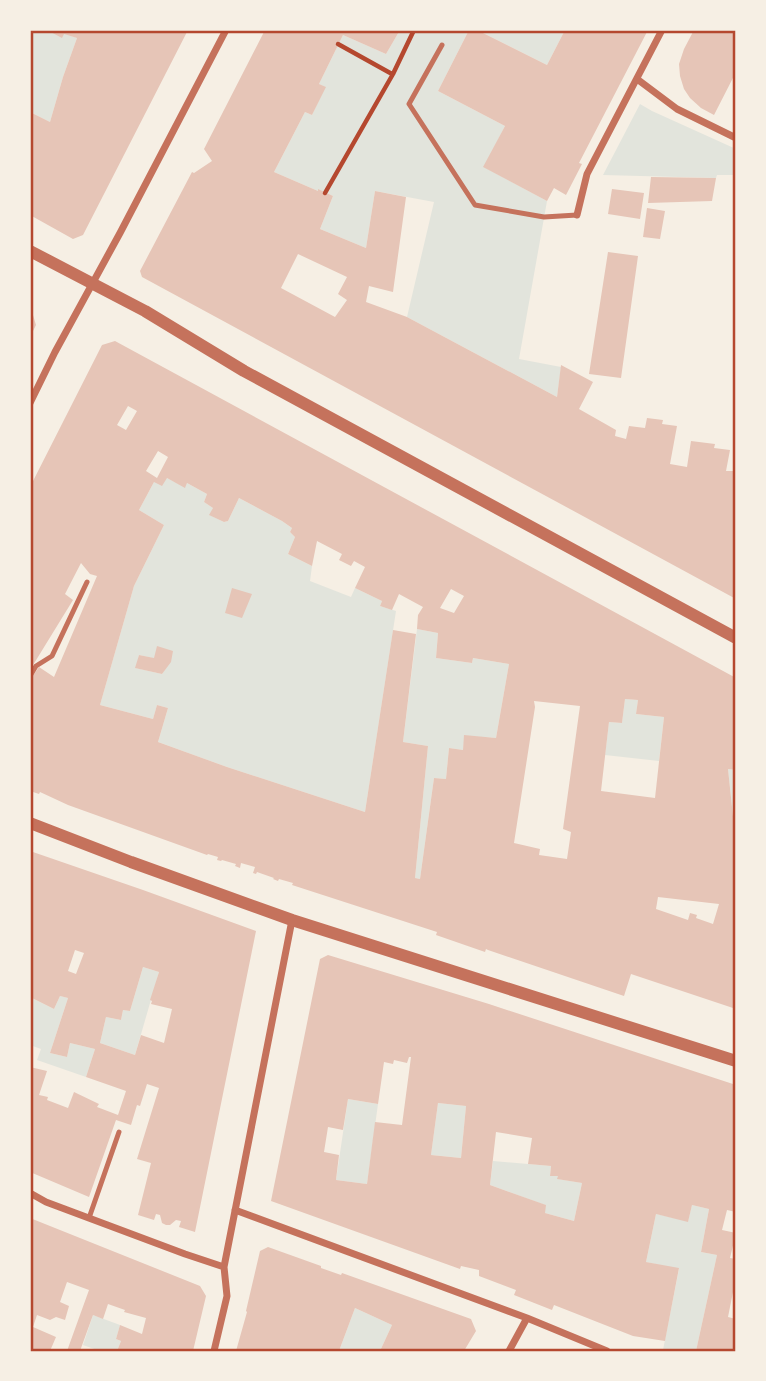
<svg xmlns="http://www.w3.org/2000/svg" width="766" height="1381" viewBox="0 0 766 1381" font-family="'Fira Sans Condensed',sans-serif">
	<rect width="100%" height="100%" fill="#f6efe4"/>
	<path fill="#e2e4dc" fill-rule="evenodd" d="M30 30H66L65 34 77 38 63 77 50 122 30 112Z
		M400 30H469L438 91 505 126 484 167 547 201 519 359 561 367 557 397 407 317 434 202 375 191 366 248 320 229 333 196 319 190 318 191 274 172 305 112 312 115 325 87 319 84 343 35 386 54Z
		M477 30H565L547 65Z
		M640 104 652 111 736 149V175H717L716 178 603 175Z
		M167 478 185 487 187 483 207 494 204 502 213 508 210 515 224 522 228 521 239 498 282 521 292 528 290 532 295 537 288 554 312 566 310 581 351 597 355 588 382 601 380 606 396 611 365 812 227 767 158 742 168 708 157 705 153 719 100 705 134 586 164 525 139 510 154 482ZM139 655 170 662 162 674 136 668Z
		M417 629 438 633 436 658 472 663 473 658 509 664 496 738 465 736 463 750 449 748 446 779 434 778 420 879 415 878 428 746 403 742Z
		M625 699 638 700 636 714 664 717 659 761 605 755 609 722 622 723Z
		M728 769 736 770V872V845Z
		M143 967 159 972 135 1055 100 1043 106 1017 121 1020 123 1010 130 1011Z
		M60 996 68 998 50 1053 67 1057 70 1043 95 1049 86 1077 37 1060 41 1049 30 1045V1006L32 998 54 1009Z
		M348 1099 378 1104 367 1184 336 1180Z
		M438 1103 466 1106 461 1158 431 1155Z
		M493 1161 551 1166 550 1176H558V1179L582 1183 574 1221 545 1213V1205L490 1185Z
		M692 1205 709 1209 701 1252 717 1255 696 1351H666L663 1350 679 1269 646 1262 656 1214 688 1221Z
		M355 1308 392 1325 380 1351H339Z
		M93 1315 120 1325 116 1339 121 1341 117 1351H100L83 1345Z"/>
	<path fill="#e6c5b7" fill-rule="evenodd" d="M47 30H188L83 235 73 239 30 215V112L50 122 63 77 77 38 64 34 62 38Z
		M265 30H400L386 54 343 35 319 84 326 87 312 115 305 112 274 172 318 191V189L333 196 320 229 366 248 375 191 406 197 393 292 369 286 366 302 407 317 557 397 561 365 593 382 579 409 616 430 615 436 626 439 629 426 645 428 647 418 663 420 662 424 677 426 670 464 687 467 691 441 715 444 714 448 730 450 726 471H736V599L142 277 140 271 192 172 194 173 212 161 204 149ZM298 254 347 277 338 294 347 300 335 317 281 288Z
		M469 30H477L547 65 565 30H648L579 163 582 164 566 195 554 188 547 201 483 167 505 126 438 91Z
		M694 30H736V72L714 115 701 108 690 98 684 89 680 76 679 64 684 49Z
		M651 177 716 178 712 201 648 203Z
		M612 189 644 193 640 219 608 214Z
		M647 208 665 211 660 239 643 237Z
		M608 252 638 256 621 378 589 374Z
		M30 305 36 325 30 337Z
		M115 341 736 678V770L728 769 736 845 734 915 736 916V1009L631 974 624 996 488 950 486 949 485 952 436 935 437 932 292 885 293 883 279 879 278 881 273 879 274 878 257 872 256 874 253 873 255 867 241 863 240 868 235 866 236 864 222 860 221 861 217 860 218 857 208 854 207 855 68 805 40 792 39 794 30 791V680L39 667 54 677 97 576 90 574 81 563 65 594 73 600 30 670V492L33 486 31 485 102 345ZM128 406 137 411 126 430 117 425ZM158 451 168 457 157 478 146 471ZM167 478 185 488 187 483 207 494 204 502 213 508 209 515 224 522 228 521 239 498 282 521 292 528 290 532 295 537 288 554 312 566 317 541 342 554 339 560 351 566 354 561 365 567 355 588 382 601 380 606 392 610 399 594 423 607 418 615 417 629 438 633 436 658 472 663 473 658 509 664 496 738 464 735 463 750 449 748 446 779 434 778 420 879 415 878 428 746 403 742 416 634 393 630 365 812 227 767 158 742 168 708 157 705 153 719 100 705 134 586 164 525 139 510 154 482 162 486ZM451 589 464 596 454 613 440 608ZM625 699 638 700 636 714 664 717 655 798 601 791 609 722 622 723ZM534 701 580 706 563 829 571 832 567 859 539 855 540 849 514 843 535 707ZM658 897 719 904 713 924 696 918 697 915 690 913 688 920 656 909Z
		M232 588 252 594 242 618 225 613Z
		M157 646 173 651 171 662 162 674 135 668 139 655 154 658Z
		M30 851 143 890 256 931 195 1232 179 1227 181 1221 176 1220 170 1225H166L162 1223 160 1215 156 1214 154 1220 138 1215 151 1163 137 1159 159 1088 147 1084 140 1106 137 1105 131 1125 116 1120 89 1197 30 1172V1067L47 1071 39 1095 48 1097 47 1100 68 1108 74 1092 99 1104 97 1107 118 1115 126 1091 86 1077 95 1049 70 1043 67 1057 50 1053 68 998 60 996 54 1009 32 998 30 1005ZM75 950 84 953 76 974 68 971ZM143 967 159 972 150 1000 152 1001 151 1004 172 1009 164 1043 141 1035 135 1055 100 1043 106 1017 121 1020 123 1010 130 1011Z
		M328 955 489 1004 736 1085V1212L727 1210 722 1230 736 1233 730 1258 736 1259V1277L728 1317 736 1319V1351H696L717 1255 701 1252 709 1209 692 1205 688 1222 656 1214 646 1262 679 1268 665 1341 633 1336 554 1305 552 1310 514 1295 516 1290 479 1276V1270L461 1266 460 1269 271 1201 320 959ZM409 1057H411L402 1125 375 1122 367 1184 336 1180 339 1155 324 1152 328 1127 343 1130 348 1099 378 1104 384 1062 393 1064 394 1060 407 1063ZM438 1103 466 1106 461 1158 431 1155ZM496 1132 532 1138 528 1164 551 1166 550 1176H558L557 1179 582 1183 574 1221 545 1213 546 1205 490 1185Z
		M30 1218 200 1286 206 1296 193 1351H117L121 1341 116 1339 120 1325 142 1334 146 1318 124 1312 125 1310 108 1304 103 1319 93 1315 80 1351H67L89 1290 67 1282 60 1302 69 1306 65 1320 56 1317 50 1320 37 1315 33 1327 56 1337 50 1351H30Z
		M268 1247 321 1266V1268L341 1275 342 1273 471 1319 476 1331 464 1351H380L392 1325 355 1308 339 1351H236L247 1312 246 1311 260 1251Z"/>
	<g fill="none" stroke-linecap="round" stroke-linejoin="round">
		<path stroke="#b5482f" stroke-width="4.5" d="M338 44 392 74
			M325 193 393 74 414 30"/>
		<path stroke="#c5725c" stroke-width="5" d="M442 45 409 104 475 205 544 217 577 215
			M30 676 36 666 52 656 87 582
			M89 1218 119 1132"/>
		<path stroke="#c5725c" stroke-width="7" d="M637 79 677 109 736 138
			M577 215 587 174 662 30
			M30 403 55 352 120 233 226 30
			M30 1193 46 1202 185 1254 224 1267
			M235 1210 527 1318 607 1351
			M214 1351 227 1296 224 1267 292 920
			M509 1351 527 1318"/>
		<path stroke="#c5725c" stroke-width="12" d="M30 251 145 311 244 371 736 638
			M30 823 131 862 292 920 736 1061"/>
	</g>
	<rect width="766" height="1381" fill="none" stroke="#f6efe4" stroke-width="63"/>
	<rect x="32" y="32" width="702" height="1318" fill="none" stroke="#b5482f" stroke-width="2.5"/>
</svg>
